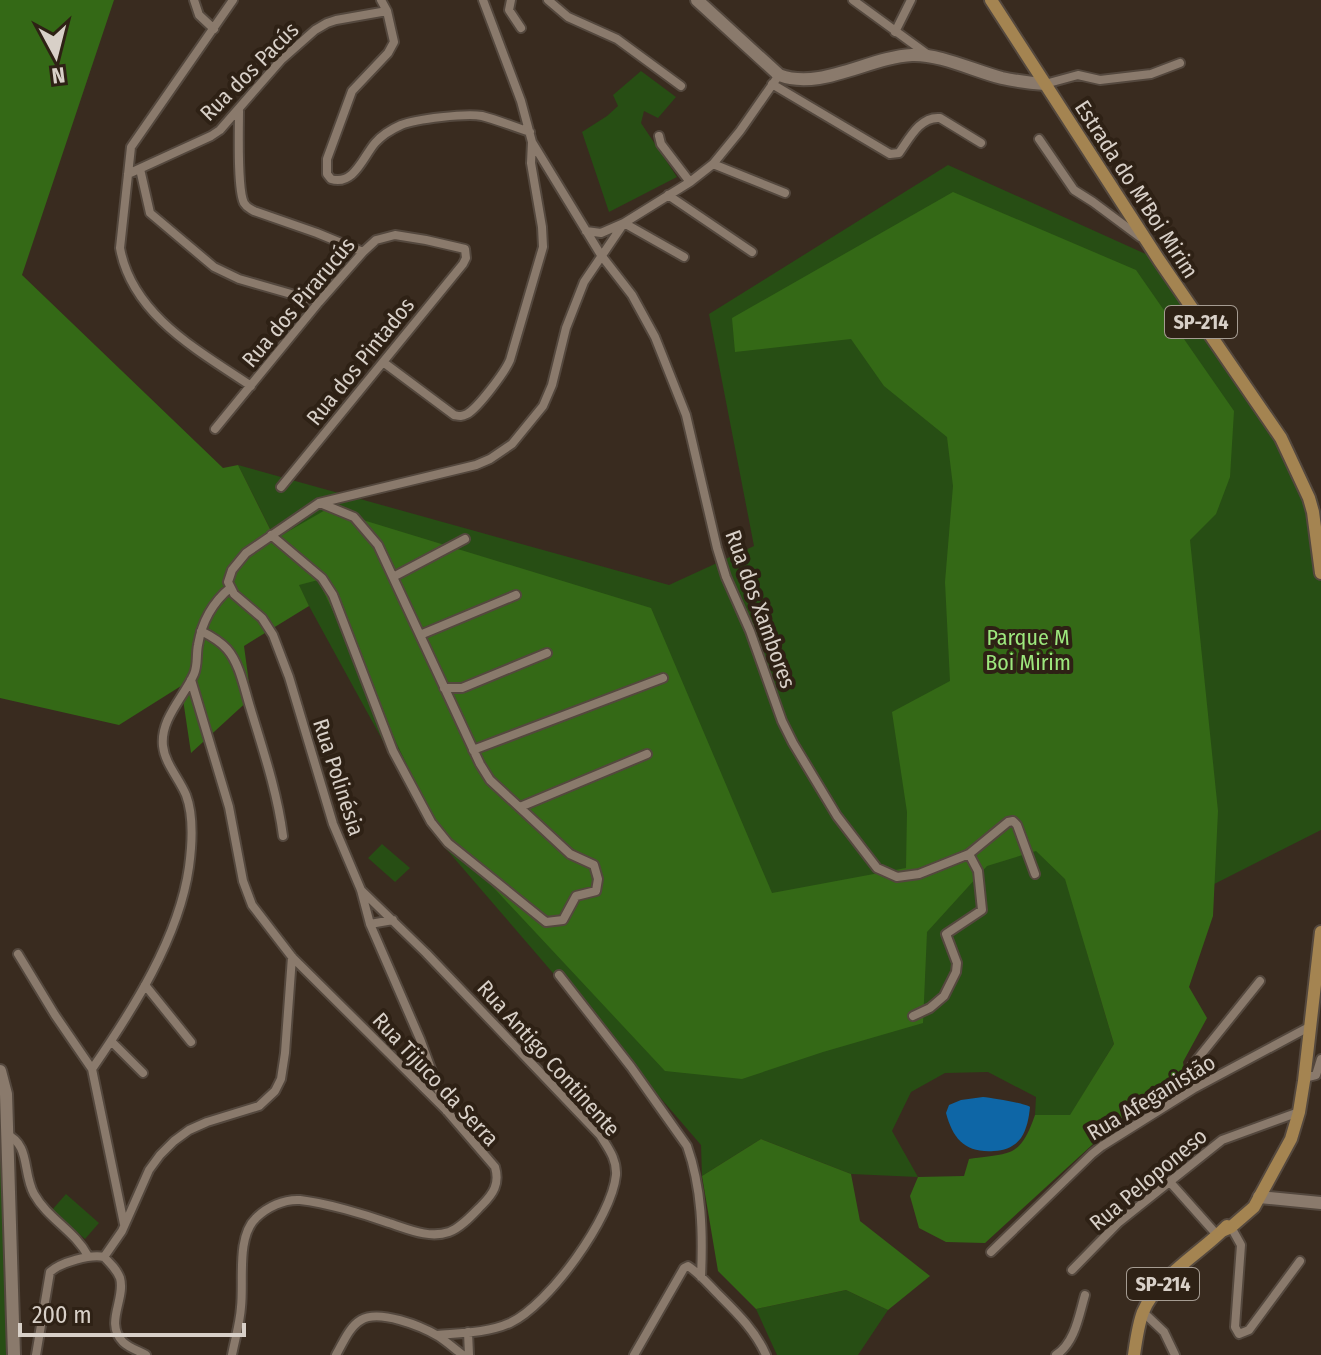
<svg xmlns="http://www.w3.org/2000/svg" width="1321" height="1355" viewBox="0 0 1321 1355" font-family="'Fira Sans Condensed',sans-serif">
	<rect width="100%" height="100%" fill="#392b1f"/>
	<path fill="#274e14" d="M641 71 676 97 658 118 644 111 641 123 677 177 609 212 582 132 607 116 618 106 613 95Z
		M948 165 1159 260 1288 436 1318 500 1321 534V830L1086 949 1114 1044 1070 1116 1035 1115 1036 1097 988 1072 945 1073 911 1092 892 1131 918 1177 851 1174 761 1139 702 1176 701 1145 435 836 309 606 238 465 669 585 754 546 709 314Z
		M382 844 410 868 395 882 368 858Z
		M0 1088 12 1355H0Z
		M66 1194 99 1223 85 1239 52 1210Z
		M846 1290 888 1310 858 1355H777L756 1309Z"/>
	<path fill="#346916" d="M0 0H114L22 275 223 468 238 465 275 539 327 509 651 608 772 893 906 868 907 812 892 712 950 681 945 582 953 486 947 437 884 386 851 339 735 352 732 318 953 192 1136 270 1234 411 1230 477 1216 514 1190 540 1218 811 1213 916 1189 987 1207 1018 1183 1062 1187 1088 1146 1109 1104 1134 985 1243 946 1242 919 1228 910 1196 918 1177 964 1176 969 1159C1011 1153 1020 1158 1035 1115H1070L1114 1044 1065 879 1036 851 987 866 927 932 923 1023 823 1052 742 1079 665 1071 451 842 433 819 318 580 299 585 309 606 244 646 251 698 191 753 181 686 119 725 0 698Z
		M761 1139 851 1174 860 1221 930 1276 888 1310 846 1290 756 1309 718 1271 702 1176Z"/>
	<path fill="#0e66a6" d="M983 1097C992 1098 1024 1103 1030 1107 1029 1117 1027 1129 1021 1138 1014 1147 1005 1150 994 1151 965 1153 953 1139 946 1113L949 1105 961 1100Z"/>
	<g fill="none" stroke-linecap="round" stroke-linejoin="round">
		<g stroke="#54483e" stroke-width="12">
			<path id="street" d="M194 0 199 15 214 29
				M233 0 131 147 120 248C132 315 199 351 251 386
				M381 0 387 11 394 42 388 53 352 91 327 159V174L331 179C354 186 363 157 375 143 382 135 392 129 401 125 416 119 466 113 482 116 498 120 514 127 530 132
				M483 0 521 101 532 142 601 255 632 295 655 337 686 415 717 548 726 577 750 631 782 721 793 743 837 816 877 868 897 877 919 874 969 854 1008 822 1013 821 1017 825 1035 874
				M511 0 509 10 521 28
				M548 0 568 17 617 39 681 86
				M853 0 927 54
				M895 32 911 0
				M772 84 890 154 899 153C909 139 920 116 940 118L981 143
				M1045 84 1078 75 1100 80 1151 74 1180 63
				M239 111C239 130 237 189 244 203 247 208 249 208 254 211L317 233 363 252
				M659 136 661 144 690 182
				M1039 139 1074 190 1093 202 1140 237
				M713 164 785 193
				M140 169 150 213 214 267 239 279 319 302
				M128 174 211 136 220 130 281 60 315 30 327 23 336 20 387 11
				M668 195 752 252
				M586 231 601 233 624 223 684 257
				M383 362 454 415C459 416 461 417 467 414 478 408 505 372 510 360L543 247 542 227 531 163 532 142
				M215 429 319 302 363 252 376 240 395 235 426 240 465 249 466 258 463 264 281 487
				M271 535 322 578 333 595 393 751 431 822 448 843 546 922 563 920 576 896 596 891 598 879 594 865 570 854 490 780 480 764 378 545 354 517 320 503
				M393 577 465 539
				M201 631C211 636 220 641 227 649 240 664 244 688 250 707 263 750 277 791 283 836
				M420 635 516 595
				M191 680 229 807 243 881 252 905 292 957 446 1110 495 1167C500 1184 493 1194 482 1205 473 1214 461 1228 449 1232 429 1239 408 1229 389 1223 364 1214 326 1203 300 1200 284 1199 267 1207 256 1218 236 1237 244 1281 241 1307 240 1323 235 1339 232 1355
				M444 688H462L547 653
				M473 750 663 678
				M520 807 647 754
				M361 890 426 953 600 1135C608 1148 617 1159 616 1175 612 1217 549 1305 510 1323 488 1333 460 1333 437 1335
				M370 924 393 920
				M18 954 55 1015 92 1069 124 1224
				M559 975 631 1067 687 1146C702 1188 703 1233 701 1277
				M145 985 191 1042
				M913 1016 930 1008 944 996 956 972 957 963 946 934 982 910 978 871 969 854
				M111 1041 143 1073
				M92 1069C132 1011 179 938 189 867 192 845 194 816 186 795 179 778 165 764 163 746 160 719 184 697 194 674 198 665 196 655 198 645 202 621 212 603 230 588
				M1304 1078 1316 1075 1321 1059
				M1193 1089 1189 1076 1191 1067 1260 981
				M446 1110 420 1039 370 924 361 890 333 824 289 677 273 635 262 618 234 594 228 582 232 570 246 553 319 503 476 465 490 459 512 444 543 406 552 385 566 328 584 282 624 223 690 182 713 164 740 131 779 75
				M6 1134C31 1145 22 1172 34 1194 48 1219 75 1231 88 1256
				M1169 1181 1218 1236
				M1231 1227 1241 1245 1235 1327 1239 1334 1249 1330 1300 1261
				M991 1252 1092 1154 1102 1146 1193 1089 1309 1027
				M104 1257 122 1231 149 1170 160 1155 174 1141 189 1130 207 1122 259 1106 275 1091 281 1079 285 1053 292 957
				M104 1257C111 1264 117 1270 120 1278 126 1299 104 1323 123 1342 129 1348 139 1351 146 1355
				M1072 1270 1119 1222 1222 1140 1299 1112
				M1143 1312 1164 1332 1175 1355
				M468 1332 469 1355
				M36 1355 50 1272C61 1262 91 1254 104 1257
				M336 1355C343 1343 349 1327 361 1320 379 1309 421 1326 438 1336 447 1342 455 1349 463 1355
				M634 1355 684 1268 688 1266C699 1273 708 1284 717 1293 736 1312 755 1330 766 1355
				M1056 1355C1075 1343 1079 1315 1085 1295"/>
		</g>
		<g stroke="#54483e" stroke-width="16">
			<path id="secondary" d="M697 0 779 75C821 91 869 57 912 55 941 54 974 71 1002 78 1016 81 1031 83 1045 84
				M0 1071 6 1094 14 1355
				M1259 1197 1321 1203"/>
		</g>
		<g stroke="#54483e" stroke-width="16">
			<path id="primary" d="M991 0 1159 260 1281 438 1309 498 1313 512 1321 573
				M1222 1231 1231 1227 1254 1207 1291 1139 1299 1112 1304 1081 1321 932
				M1134 1355C1136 1341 1138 1325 1143 1312 1158 1276 1201 1253 1227 1226"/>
		</g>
		<use href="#street" stroke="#8a7a6c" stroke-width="8"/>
		<use href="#secondary" stroke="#8a7a6c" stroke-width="12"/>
		<use href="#primary" stroke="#a48451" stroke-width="12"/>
	</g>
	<g text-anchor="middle" stroke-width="8" stroke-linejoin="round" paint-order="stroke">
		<g fill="#2e2115" stroke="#a59c92" stroke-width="2">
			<rect x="1165" y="306" width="72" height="32" rx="6"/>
			<rect x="1127" y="1268" width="72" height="32" rx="6"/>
		</g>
		<g font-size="20" font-weight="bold" fill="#d8d0c8">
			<text x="1201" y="329">SP-214</text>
			<text x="1163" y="1291">SP-214</text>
		</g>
		<g font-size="22" fill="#d8d0c8" stroke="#2e2115">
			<text transform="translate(249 71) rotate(-45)" y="8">Rua dos Pacús</text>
			<text transform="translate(1137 189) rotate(57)" y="8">Estrada do M'Boi Mirim</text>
			<text transform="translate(298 302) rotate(-50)" y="8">Rua dos Pirarucús</text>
			<text transform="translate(360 361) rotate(-51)" y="8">Rua dos Pintados</text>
			<text transform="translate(761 609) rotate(70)" y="8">Rua dos Xambores</text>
			<text transform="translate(339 777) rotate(72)" y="8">Rua Polinésia</text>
			<text transform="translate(549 1058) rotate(48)" y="8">Rua Antigo Continente</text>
			<text transform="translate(436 1079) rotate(47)" y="8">Rua Tijuco da Serra</text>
			<text transform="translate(1151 1097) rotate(-31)" y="8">Rua Afeganistão</text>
			<text transform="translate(1148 1179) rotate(-40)" y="8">Rua Peloponeso</text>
		</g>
		<g font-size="22" fill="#9de77d" stroke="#2e2115">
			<text x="1028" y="645">Parque M<tspan x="1028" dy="25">Boi Mirim</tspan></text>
		</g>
	</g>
	<g transform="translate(56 56) rotate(173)" stroke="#2e2115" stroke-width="6" paint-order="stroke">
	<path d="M0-6L14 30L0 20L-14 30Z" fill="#d8d0c8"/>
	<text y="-12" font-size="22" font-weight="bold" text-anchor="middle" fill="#d8d0c8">N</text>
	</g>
	<path d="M20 1323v12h224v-12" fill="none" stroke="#d8d0c8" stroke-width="4"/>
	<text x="32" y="1323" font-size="24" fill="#d8d0c8" stroke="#2e2115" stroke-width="6" paint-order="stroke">200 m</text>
</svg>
